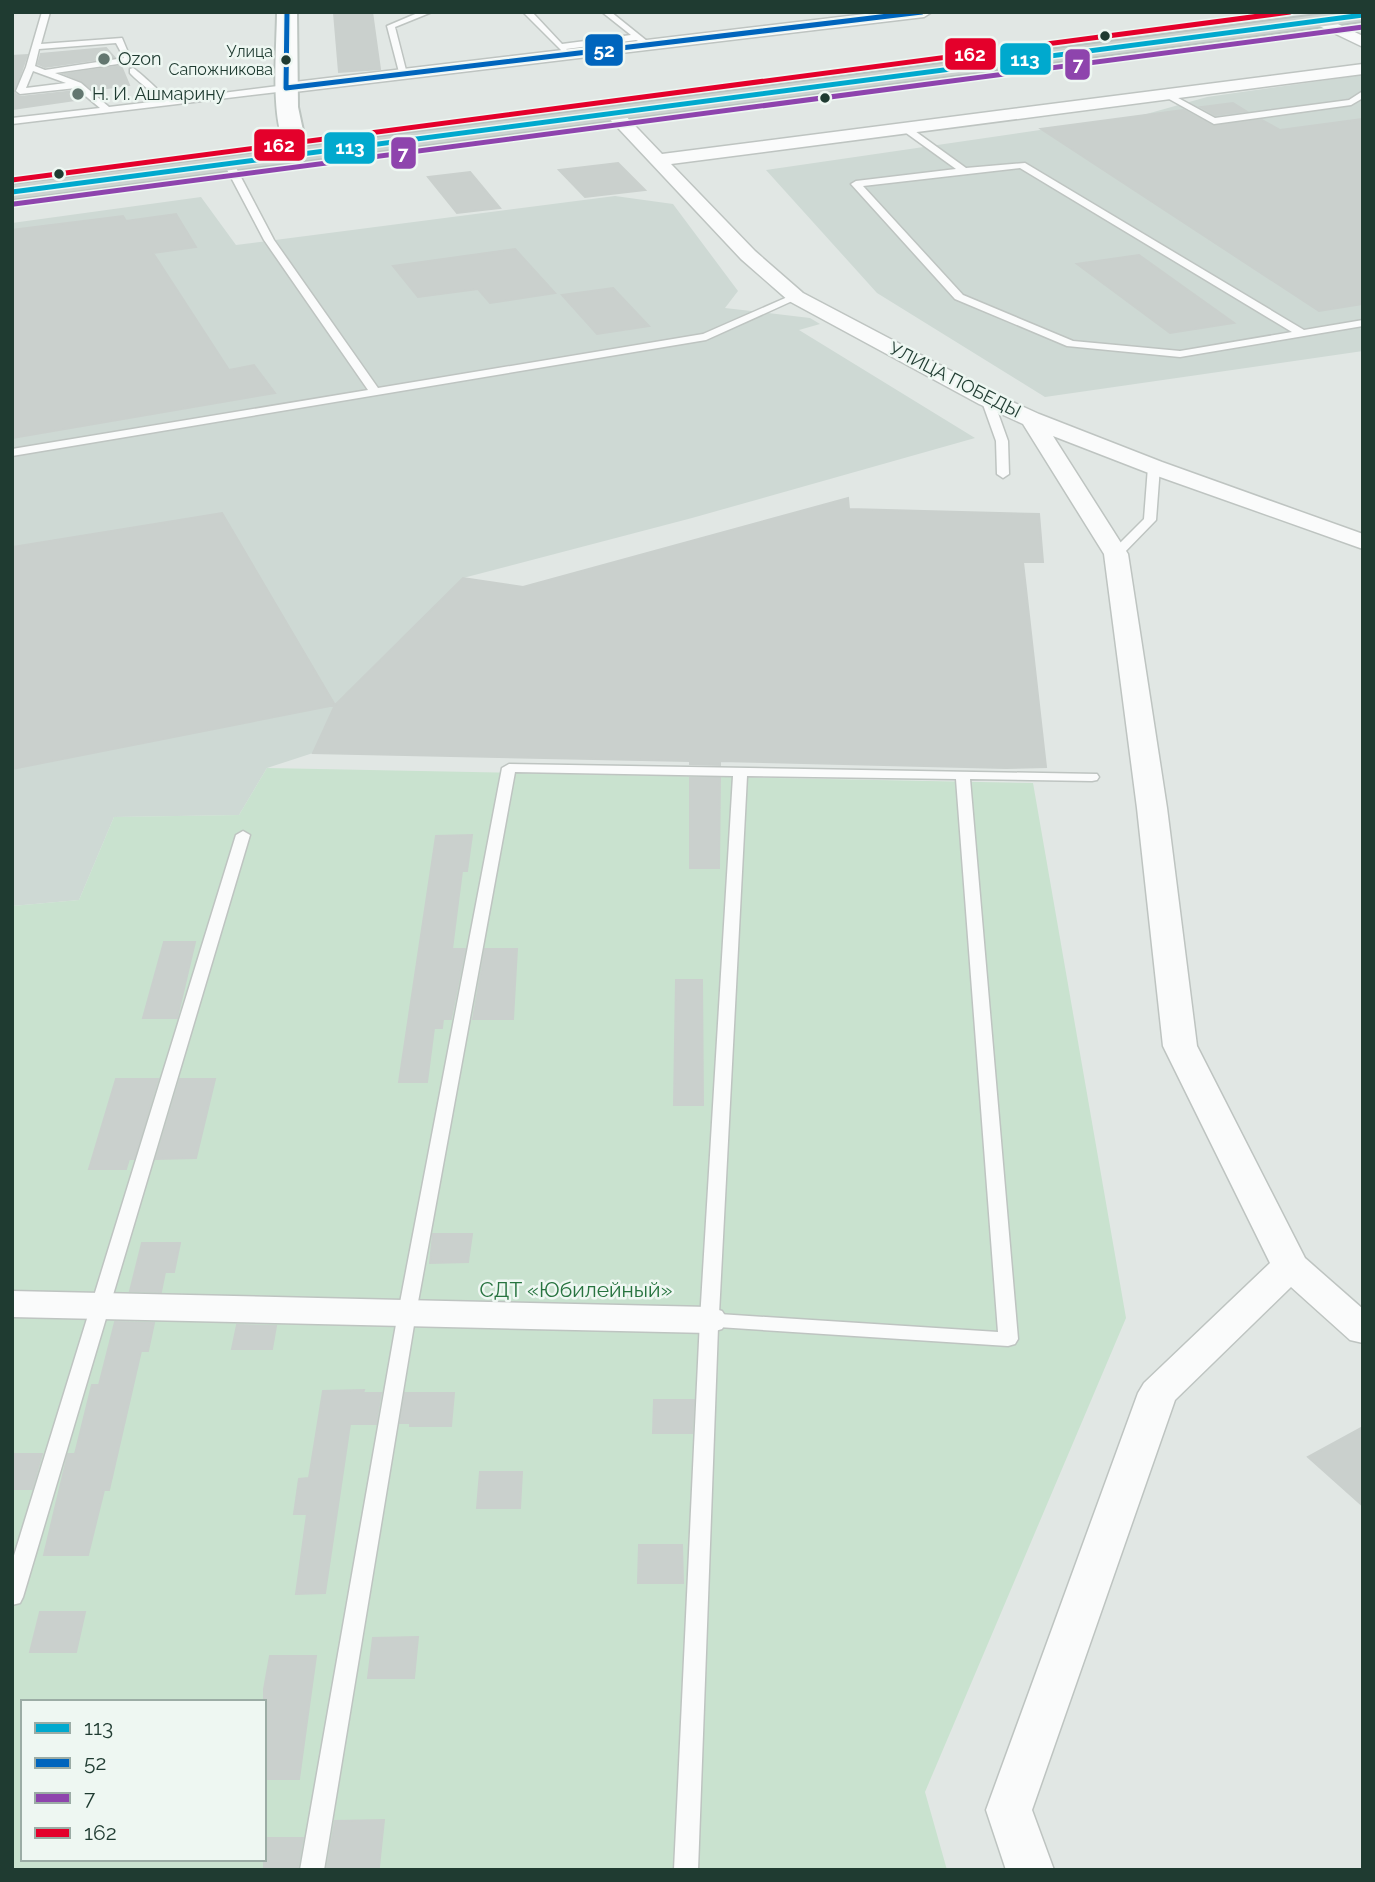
<svg xmlns="http://www.w3.org/2000/svg" width="1375" height="1882" viewBox="0 0 1375 1882" font-family="Raleway,sans-serif">
	<rect width="100%" height="100%" fill="#e1e7e4"/>
	<path fill="#ced9d4" d="M1363 75V351L1045 397 877 293 766 170 1143 115 1207 97Z
		M615 196 673 204 738 291 725 308 810 318 820 324 799 330 975 438 692 518 463 578 335 705 313 753 267 768 239 815 114 817 79 900 12 906V223L201 197 236 245Z"/>
	<path fill="#c9e2cf" fill-rule="evenodd" d="M250 151 254 153 12 184V181Z
		M267 768 1033 783 1126 1318 925 1792 947 1870H12V906L79 900 114 817 239 815ZM23 1702H264V1859H23Z"/>
	<path fill="#cad0cd" stroke="#cad0cd" stroke-width="2" d="M372 12 380 69 339 72 334 13Z
		M106 48 114 57 45 67 38 64 41 54Z
		M27 55 14 93 20 97 75 91 82 99 12 109V56Z
		M121 66 129 85 93 90 82 81 65 74Z
		M1233 103 1246 111 1215 115 1201 107Z
		M1183 110 1213 126 1262 120 1280 130 1363 119V304L1319 311 1041 129Z
		M618 163 645 190 585 197 559 170Z
		M470 172 500 208 457 213 428 177Z
		M176 214 196 247 153 253 229 370 254 365 275 393 12 438V230L123 216 126 221Z
		M515 249 555 293 490 303 478 289 418 297 393 266Z
		M1139 255 1234 323 1170 333 1077 264Z
		M613 288 649 326 597 334 562 295Z
		M848 498 849 509 1039 514 1043 562H1023L1046 767 1006 768 720 761V765L690 764V761L313 753 335 705 463 578 523 587Z
		M222 513 335 705 12 769V547Z
		M690 778H720L719 868H690Z
		M472 835 467 871H462L452 949H465L451 1019H443L442 1028H434L427 1082H399L436 836Z
		M164 942H195L177 1018H143Z
		M485 949H517L513 1019H473Z
		M676 980H702L703 1105H674Z
		M116 1079H158L134 1159H129L126 1169H89Z
		M180 1079H215L196 1158 156 1159Z
		M433 1234H472L468 1262 430 1263Z
		M142 1243H180L174 1272H165L161 1292 130 1291Z
		M115 1322 154 1323 148 1351H141L109 1490H104L88 1555H44L68 1454H75L92 1385H99Z
		M237 1325 276 1326 272 1349H232Z
		M364 1390 363 1393H381L376 1424H350L325 1593 296 1594 307 1514H294L299 1479 309 1478 323 1391Z
		M405 1393H454L451 1426H410V1423H400Z
		M654 1400H694L692 1433H653Z
		M1363 1427V1506L1308 1457Z
		M12 1454H42L32 1489H12Z
		M480 1472H522L520 1508H477Z
		M639 1545H682L683 1583H638Z
		M40 1612H85L76 1652H30Z
		M418 1637 414 1678H368L373 1638Z
		M270 1656H316L299 1779H264V1689Z
		M384 1820 379 1867H327L335 1821Z
		M264 1838H303L298 1867 264 1870Z"/>
	<g fill="none" stroke-linecap="round" stroke-linejoin="round">
		<g stroke="#bec4c1" stroke-width="3">
			<path id="lane" d="M42 12H50L41 44 122 38 132 62 55 73 81 83 109 107 159 101C156 94 137 81 130 73V69L133 68C138 71 165 95 167 100L286 85 290 88 286 91 12 124V118L100 108 76 88 20 94 16 91 26 67ZM116 43 124 58 45 70 35 66 39 49ZM33 71 66 83 26 88Z
				M420 12H432L395 27 407 74 400 76 387 26Z
				M523 12H532L562 44 631 35 602 12H611L647 41 643 43 636 40 566 49 570 53 566 55Z
				M1363 91V98L1351 105 1214 124 1162 95 1169 93 1215 118 1349 100Z
				M902 126H908L966 168 1025 163 1304 330 1363 320V326L1180 357 1067 346 955 299 851 184 856 181 956 169 902 130ZM1020 168 1292 332 1180 351 1073 341 963 295 863 186Z
				M229 161 234 164 274 240 378 388 703 334 792 295 801 297 706 340 12 456V449L368 390 264 240 224 164Z
				M987 396 993 399 1008 441 1009 474 1003 478 997 474 996 441 981 399Z
				M1154 463 1160 467 1156 520 1120 557H1112V551L1144 519 1148 467Z
				M509 764 1097 774 1099 777 1097 780 1092 781 970 779 1018 1339 1015 1344 1008 1346 718 1327 698 1870H674L700 1320 733 776 515 772 416 1313 324 1870H300L398 1313 502 768ZM747 776 956 779 998 1332 719 1314Z
				M243 831 250 835 23 1597 20 1603 12 1605V1562L236 835Z"/>
		</g>
		<g stroke="#bec4c1" stroke-width="3">
			<path id="street" d="M882 12H932L924 17 286 93 277 88 286 83Z
				M1319 15 1363 36V47L1313 23 1311 20 1313 17Z
				M1363 64V74L671 164 755 251 803 293 995 394 1039 414 1162 462 1363 534V549L1146 472 1053 436 1128 554 1167 808 1197 1046 1305 1258 1363 1309V1343L1350 1340 1291 1287 1175 1400 1032 1810 1054 1870H1006L986 1810 1138 1393 1144 1383 1270 1263 1163 1046 1137 808 1104 554 1023 424 979 404 789 301 741 259 604 113 607 109H619L662 154Z
				M12 1291 709 1307 722 1311 728 1320 722 1329 709 1333 12 1317Z"/>
		</g>
		<g stroke="#bdc5c1" stroke-width="4">
			<path id="secondary" d="M277 12H297L298 107 305 140 302 145H286C270 121 277 43 277 12Z"/>
		</g>
		<g stroke="#bbc4c1" stroke-width="4">
			<path id="primary" d="M1340 12H1363V21L12 199V185Z"/>
		</g>
		<use href="#lane" fill="#fafbfb" fill-rule="evenodd"/>
		<use href="#street" fill="#fafbfb" fill-rule="evenodd"/>
		<use href="#secondary" fill="#fafbfb" fill-rule="evenodd"/>
		<use href="#primary" fill="#ccd4d1" fill-rule="evenodd"/>
		<g stroke="#eef7f2" stroke-width="8">
			<path id="bus-1" d="M12 192 1363 15"/>
		</g>
		<g stroke="#eef7f2" stroke-width="8">
			<path id="bus-2" d="M286 88 922 12
				M286 88 287 12"/>
		</g>
		<g stroke="#eef7f2" stroke-width="8">
			<path id="bus-3" d="M14 204 1363 27"/>
		</g>
		<g stroke="#eef7f2" stroke-width="8">
			<path id="bus-4" d="M12 180 1290 12"/>
		</g>
		<use href="#bus-1" stroke="#00a9ce" stroke-width="5"/>
		<use href="#bus-2" stroke="#0065bd" stroke-width="5"/>
		<use href="#bus-3" stroke="#8e44ad" stroke-width="5"/>
		<use href="#bus-4" stroke="#e4002b" stroke-width="5"/>
	</g>
	<g fill="#1f3b31" stroke="#eef7f2" stroke-width="2.5">
		<circle cx="1105" cy="36" r="6"/>
		<circle cx="286" cy="60" r="6"/>
		<circle cx="825" cy="98" r="6"/>
		<circle cx="59" cy="174" r="6"/>
	</g>
	<g fill="#637770" stroke="#eef7f2" stroke-width="2.5">
		<circle cx="104" cy="59" r="7"/>
		<circle cx="78" cy="94" r="7"/>
	</g>
	<g text-anchor="middle" stroke-width="5" stroke-linejoin="round" paint-order="stroke">
		<g font-size="16" fill="#1f3b31" stroke="#eef7f2" text-anchor="end">
			<text x="273" y="57">Улица<tspan x="273" dy="18">Сапожникова</tspan></text>
		</g>
		<g font-size="18" fill="#1f3b31" stroke="#eef7f2" text-anchor="start">
			<text x="118" y="65">Ozon</text>
			<text x="92" y="100">Н. И. Ашмарину</text>
		</g>
		<g font-size="18" fill="#1f3b31" stroke="#eef7f2">
			<text transform="translate(955 380) rotate(27)" y="6">УЛИЦА ПОБЕДЫ</text>
		</g>
		<g font-size="21" fill="#27733f" stroke="#eef7f2">
			<text x="576" y="1297">СДТ «Юбилейный»</text>
		</g>
	</g>
	<g stroke="#eef7f2" stroke-width="2.5">
		<rect x="584" y="33" width="40" height="34" rx="7" fill="#0065bd"/>
		<rect x="944" y="37" width="53" height="34" rx="7" fill="#e4002b"/>
		<rect x="999" y="42" width="53" height="34" rx="7" fill="#00a9ce"/>
		<rect x="1064" y="48" width="27" height="33" rx="7" fill="#8e44ad"/>
		<rect x="253" y="128" width="53" height="34" rx="7" fill="#e4002b"/>
		<rect x="323" y="131" width="53" height="34" rx="7" fill="#00a9ce"/>
		<rect x="390" y="136" width="27" height="34" rx="7" fill="#8e44ad"/>
	</g>
	<g font-size="19" text-anchor="middle" font-weight="bold" fill="#fff">
		<text x="604" y="57">52</text>
		<text x="970" y="61">162</text>
		<text x="1025" y="66">113</text>
		<text x="1078" y="71">7</text>
		<text x="279" y="152">162</text>
		<text x="350" y="154">113</text>
		<text x="403" y="160">7</text>
	</g>
	<rect width="1375" height="1882" fill="none" stroke="#1f3b31" stroke-width="28"/>
	<rect x="21" y="1700" width="245" height="161" fill="#eef7f2" stroke="#9baca5" stroke-width="2"/>
	<rect x="35" y="1723" width="35" height="10" fill="#00a9ce" stroke="#9baca5" stroke-width="2"/>
	<text x="84" y="1735" font-size="21" fill="#1f3b31">113</text>
	<rect x="35" y="1758" width="35" height="10" fill="#0065bd" stroke="#9baca5" stroke-width="2"/>
	<text x="84" y="1770" font-size="21" fill="#1f3b31">52</text>
	<rect x="35" y="1793" width="35" height="10" fill="#8e44ad" stroke="#9baca5" stroke-width="2"/>
	<text x="84" y="1805" font-size="21" fill="#1f3b31">7</text>
	<rect x="35" y="1828" width="35" height="10" fill="#e4002b" stroke="#9baca5" stroke-width="2"/>
	<text x="84" y="1840" font-size="21" fill="#1f3b31">162</text>
</svg>
